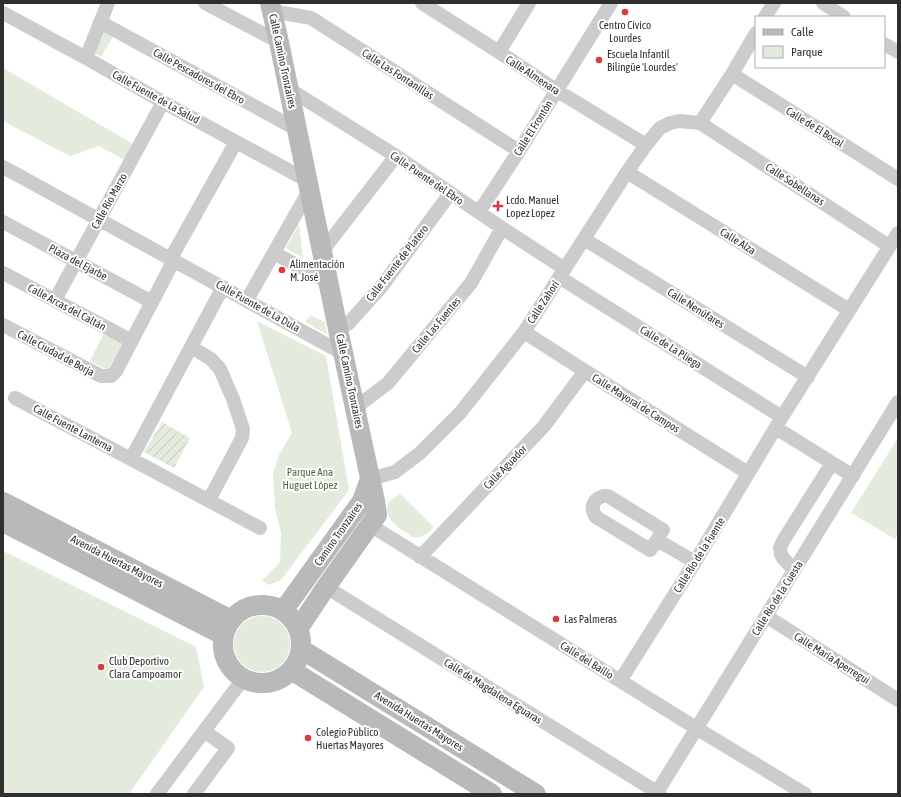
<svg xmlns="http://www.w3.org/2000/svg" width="901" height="797" viewBox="0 0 901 797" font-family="'Asap Condensed',sans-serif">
	<defs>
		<pattern id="garden-furrows" width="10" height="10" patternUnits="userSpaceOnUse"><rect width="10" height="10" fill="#e3ebdd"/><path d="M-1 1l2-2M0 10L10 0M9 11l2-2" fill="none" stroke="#c3cabe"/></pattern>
	</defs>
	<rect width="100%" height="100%" fill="#fff"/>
	<path fill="#e3ebdd" d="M105 32 114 35 101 57 95 53 96 49Z
		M3 68 135 145 126 161 99 146 70 156 3 121Z
		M299 224 303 258 286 248Z
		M310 315 325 322 327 333 326 334 305 322Z
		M257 321 326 356 349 490 281 580 269 585 262 581 280 562 281 533 275 508 273 473 279 455 292 433Z
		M104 333 123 343 108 370 90 361Z
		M898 438V533L895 539 851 513Z
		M400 494 434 527C429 533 421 539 412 537 410 536 409 534 407 533 398 528 383 517 388 504 390 500 396 497 400 494Z
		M3 551 196 647 204 687 129 794H3Z
		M234 644a28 28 0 1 1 56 0a28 28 0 1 1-56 0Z"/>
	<path fill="url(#garden-furrows)" d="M162 422 190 438 174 468 144 452Z"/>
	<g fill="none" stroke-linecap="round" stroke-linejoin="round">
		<path stroke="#ccc" stroke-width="14" d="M205 3 279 42
			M422 3 499 52 556 90 646 145
			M823 3 844 17
			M272 11 311 18 519 151
			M3 13 86 58 163 102 308 181
			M765 17 774 3
			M100 22 298 130
			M884 44 898 52
			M499 52 529 3
			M86 58 108 3
			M732 74 898 179
			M289 89 396 156 502 228 565 269
			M700 123 732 74 756 33
			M3 167 344 354
			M627 172 849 310
			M479 212 519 151 611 3
			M3 222 152 302
			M584 239 808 377
			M323 250 396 156
			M274 253 330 283
			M171 258 236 142
			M3 273 132 341
			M559 277 782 417
			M55 300 163 102
			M247 300 310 189
			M3 325 101 376H111L116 371 174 260
			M338 328 348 324 382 286 446 199 449 192
			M524 332 585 371 748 473
			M191 347 211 359 220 369 233 399 243 429 242 438 209 500
			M15 398 131 459 260 528
			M355 408 388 383 471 283 502 228
			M776 428 853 476
			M131 459 223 287
			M370 479 395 472 420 453 460 413 524 332 627 172 646 145 660 128 670 123 680 121 700 123 889 246
			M603 496H608L663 530 657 540 650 550 596 517C590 508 592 500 603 496Z
			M370 525 696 728 805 794
			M657 540 695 562
			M420 557 544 426 585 371
			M794 570 783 558 781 554 780 548 783 541 832 463
			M326 587 660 794
			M766 616 898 700
			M620 681 695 562 782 417 898 233
			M157 794 243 679
			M194 794 228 748 204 731
			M656 794 898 402"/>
		<path stroke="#b9b9b9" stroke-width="20" d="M270 3 279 42 339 334 375 501 377 515 326 587 298 629
			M3 502 231 620
			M3 522 223 635
			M223 644a39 39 0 1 1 78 0a39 39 0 1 1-78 0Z
			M283 611 362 501 370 479
			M301 649 536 794
			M291 670 492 794"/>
	</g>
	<g fill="#e13a35" stroke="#fff" stroke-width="1.5">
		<circle cx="625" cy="12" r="4"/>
		<circle cx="599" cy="60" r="4"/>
		<path d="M496 200h4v4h4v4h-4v4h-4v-4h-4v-4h4z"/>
		<circle cx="282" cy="270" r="4"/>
		<circle cx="556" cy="619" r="4"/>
		<circle cx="101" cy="667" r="4"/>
		<circle cx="308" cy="738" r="4"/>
	</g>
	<g text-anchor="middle" stroke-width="4" stroke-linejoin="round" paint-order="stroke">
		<g font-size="11" fill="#2f2f2f" stroke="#fff" text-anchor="start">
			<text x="625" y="29" text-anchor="middle">Centro Cívico<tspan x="625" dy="13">Lourdes</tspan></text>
			<text x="607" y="58">Escuela Infantil<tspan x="607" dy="13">Bilingüe 'Lourdes'</tspan></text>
			<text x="506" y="204">Lcdo. Manuel<tspan x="506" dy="13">Lopez Lopez</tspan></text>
			<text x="290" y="268">Alimentación<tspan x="290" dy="13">M. José</tspan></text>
			<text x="564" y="623">Las Palmeras</text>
			<text x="109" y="665">Club Deportivo<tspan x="109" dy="13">Clara Campoamor</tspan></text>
			<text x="316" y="736">Colegio Público<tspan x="316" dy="13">Huertas Mayores</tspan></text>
		</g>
		<g font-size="11" fill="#2f2f2f" stroke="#fff">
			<text transform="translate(283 61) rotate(78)" y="4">Calle Camino Tronzaires</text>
			<text transform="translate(398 74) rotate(33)" y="4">Calle Las Fontanillas</text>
			<text transform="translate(533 75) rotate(33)" y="4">Calle Almenara</text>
			<text transform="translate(199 76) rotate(29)" y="4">Calle Pescadores del Ebro</text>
			<text transform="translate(156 97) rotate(29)" y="4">Calle Fuente de La Salud</text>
			<text transform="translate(815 127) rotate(32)" y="4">Calle de El Bocal</text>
			<text transform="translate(533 128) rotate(-58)" y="4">Calle El Frontón</text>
			<text transform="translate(427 178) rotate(34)" y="4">Calle Puente del Ebro</text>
			<text transform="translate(795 184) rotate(33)" y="4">Calle Sobellanas</text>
			<text transform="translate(109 201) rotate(-61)" y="4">Calle Río Marzo</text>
			<text transform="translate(738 241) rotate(32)" y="4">Calle Alza</text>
			<text transform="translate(78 262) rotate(28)" y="4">Plaza del Ejarbe</text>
			<text transform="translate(397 263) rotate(-52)" y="4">Calle Fuente de Platero</text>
			<text transform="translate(543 302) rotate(-57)" y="4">Calle Zahorí</text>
			<text transform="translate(258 306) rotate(29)" y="4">Calle Fuente de La Dula</text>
			<text transform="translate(67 307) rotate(28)" y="4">Calle Arcas del Caltán</text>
			<text transform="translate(696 308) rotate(32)" y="4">Calle Nenúfares</text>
			<text transform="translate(436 325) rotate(-50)" y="4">Calle Las Fuentes</text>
			<text transform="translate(671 347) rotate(32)" y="4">Calle de La Pliega</text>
			<text transform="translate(56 353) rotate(28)" y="4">Calle Ciudad de Borja</text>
			<text transform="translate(350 381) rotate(78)" y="4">Calle Camino Tronzaires</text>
			<text transform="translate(636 403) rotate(32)" y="4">Calle Mayoral de Campos</text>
			<text transform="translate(73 428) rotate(28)" y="4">Calle Fuente Lanterna</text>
			<text transform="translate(505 467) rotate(-46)" y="4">Calle Aguador</text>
			<text transform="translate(338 534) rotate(-55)" y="4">Camino Tronzaires</text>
			<text transform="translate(699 555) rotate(-58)" y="4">Calle Río de la Fuente</text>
			<text transform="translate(117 561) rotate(27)" y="4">Avenida Huertas Mayores</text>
			<text transform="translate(777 598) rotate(-58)" y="4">Calle Río de la Cuesta</text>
			<text transform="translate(832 658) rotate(32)" y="4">Calle María Aperregui</text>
			<text transform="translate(587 660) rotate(32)" y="4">Calle del Bailío</text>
			<text transform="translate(493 691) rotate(32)" y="4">Calle de Magdalena Eguaras</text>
			<text transform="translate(419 721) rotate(32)" y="4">Avenida Huertas Mayores</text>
		</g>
		<g font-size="11" fill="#4d693d" stroke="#fff">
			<text x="310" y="476">Parque Ana<tspan x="310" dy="13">Huguet López</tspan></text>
		</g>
	</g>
	<rect width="901" height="797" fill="none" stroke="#2f2f2f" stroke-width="8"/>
	<rect x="755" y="16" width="130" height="52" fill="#ffffff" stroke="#acacac"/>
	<rect x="763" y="29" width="20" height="6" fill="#b9b9b9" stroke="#acacac"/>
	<text x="791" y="36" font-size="12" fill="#2f2f2f">Calle</text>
	<rect x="763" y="46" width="20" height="12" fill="#e3ebdd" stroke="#acacac"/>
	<text x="791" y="56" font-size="12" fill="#2f2f2f">Parque</text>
</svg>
